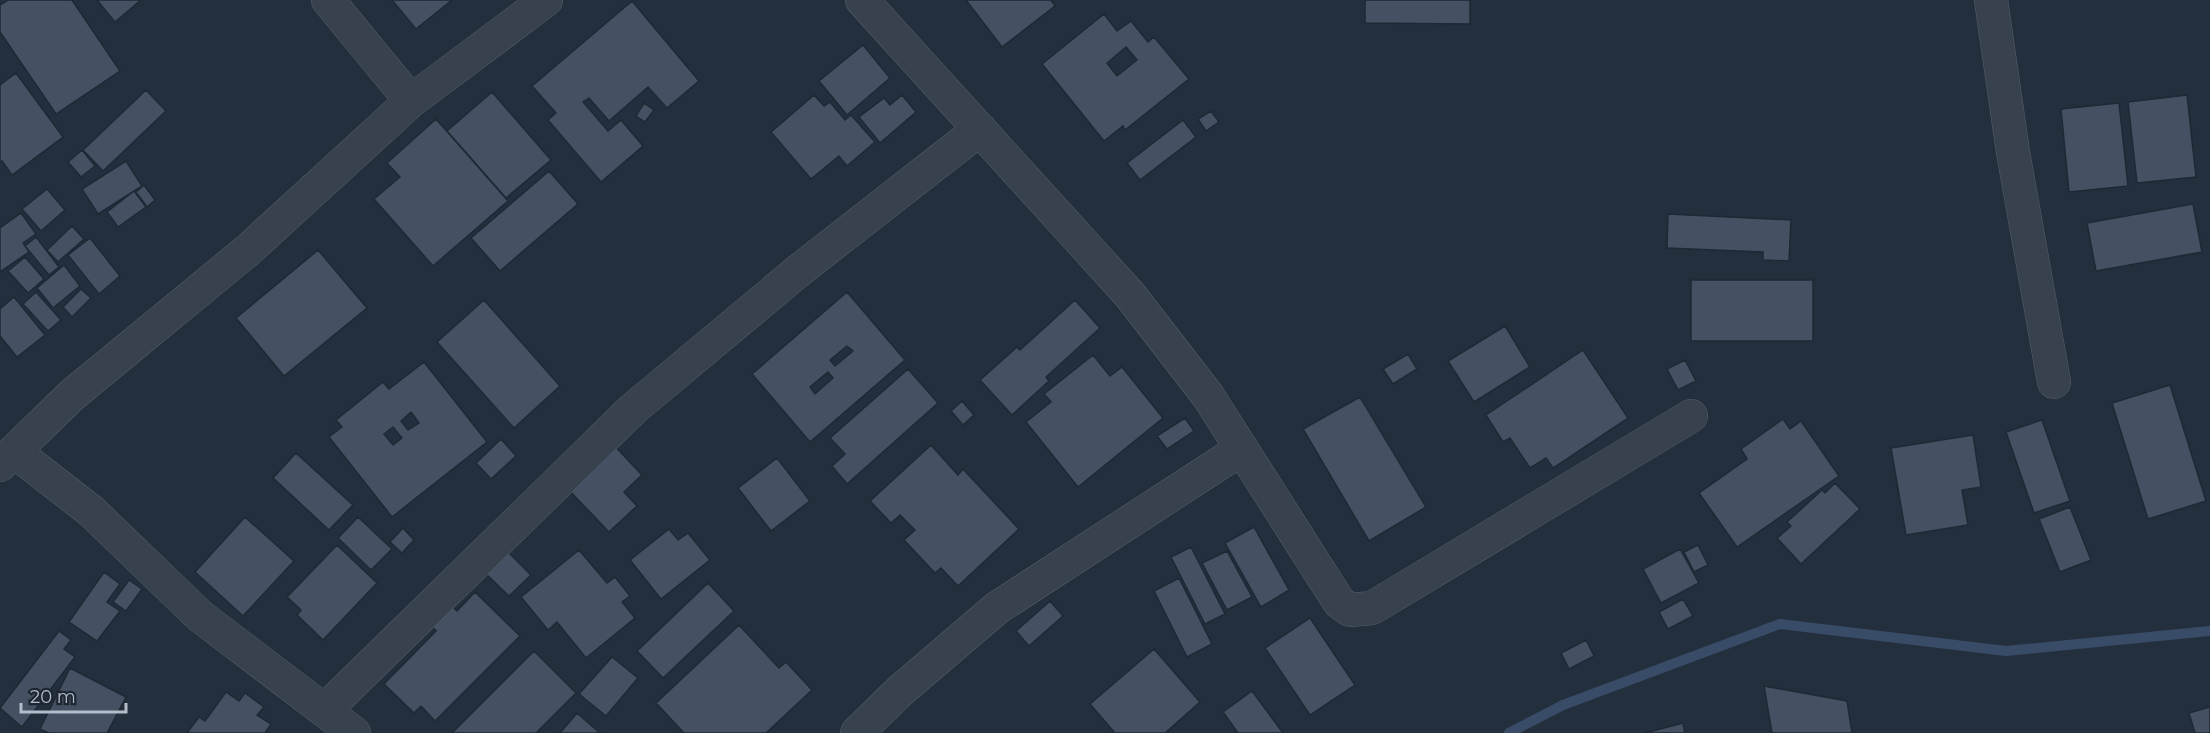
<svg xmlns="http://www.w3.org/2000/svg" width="2210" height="733" viewBox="0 0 2210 733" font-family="Montserrat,sans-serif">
	<rect width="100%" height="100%" fill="#242f3e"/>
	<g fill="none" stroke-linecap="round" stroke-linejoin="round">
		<path stroke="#394c67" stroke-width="10" d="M1509 733 1563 705 1780 624 2006 651 2210 631"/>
	</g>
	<path fill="#455162" stroke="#1f2835" stroke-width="1.5" fill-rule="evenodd" d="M8 0H72L120 71 56 114 0 32V5Z
		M97 0H141L115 22Z
		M392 0H452L416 29Z
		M966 0H1051L1055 6 1002 47Z
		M1365 0H1470V24L1365 23Z
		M632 1 699 81 667 108 648 87 609 121 589 98 583 102 608 131 621 120 643 146 601 182 548 120 556 113 532 86Z
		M1104 14 1117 31 1131 21 1148 42 1154 37 1189 79 1125 130 1123 126 1104 141 1042 64ZM1126 47 1137 60 1117 76 1107 63Z
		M863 45 890 78 847 115 819 81Z
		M16 73 63 137 12 175 2 161 0 162V85Z
		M146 90 166 111 103 171 83 150Z
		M492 92 551 160 506 198 447 131Z
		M814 95 824 106 830 102 845 120 851 115 875 142 847 166 839 156 811 179 771 132Z
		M902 95 916 112 880 143 859 117 884 98 890 105Z
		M2187 95 2196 177 2137 183 2128 102Z
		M644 103 654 110 645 122 636 116Z
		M2119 103 2128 186 2069 192 2061 109Z
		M1211 111 1219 122 1206 131 1198 119Z
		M436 119 508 201 433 266 374 199 400 177 387 163Z
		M1183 120 1196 137 1140 180 1127 163Z
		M82 150 95 166 81 177 68 162Z
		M126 161 142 186 98 214 82 189Z
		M549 171 578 204 500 271 471 238Z
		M144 185 155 200 147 207 136 192Z
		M47 189 65 210 41 231 22 209Z
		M134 191 146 207 118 227 107 212Z
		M2193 204 2202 252 2096 271 2087 223Z
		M21 213 36 234 23 243 29 252 0 272V228Z
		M1668 214 1791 220 1789 261 1763 260V252L1667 248Z
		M72 226 84 239 58 262 47 250Z
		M36 237 59 267 49 275 25 246Z
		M90 238 120 276 99 294 68 255Z
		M318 250 367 308 284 376 236 318Z
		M25 257 44 279 28 293 8 271Z
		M64 265 80 286 53 308 37 288Z
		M1691 280H1813V341H1691Z
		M81 289 91 298 72 317 63 307Z
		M36 292 61 320 48 331 23 304Z
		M847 292 905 360 810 442 752 374ZM847 346 853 351 835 366 830 360ZM828 372 833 378 815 394 810 387Z
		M14 297 45 335 17 357 0 336V309Z
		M484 300 560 386 514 428 437 342Z
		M1075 300 1100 328 1046 377 1049 381 1012 415 980 380 1017 347 1020 350Z
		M1505 326 1530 367 1474 402 1448 361Z
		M1583 350 1628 418 1553 468 1546 458 1530 468 1510 438 1503 442 1486 415Z
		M1408 354 1417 369 1393 384 1383 369Z
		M1093 355 1110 376 1122 367 1163 418 1078 487 1026 422 1051 402 1044 394Z
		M1685 360 1696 381 1678 390 1667 369Z
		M424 362 487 442 392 517 329 437 342 427 336 420 383 382 389 389ZM411 412 419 423 408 430 401 421ZM393 427 402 438 393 445 384 434Z
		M908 369 938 403 847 484 832 466 845 454 830 438Z
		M2170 385 2206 501 2148 519 2112 403Z
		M1360 397 1426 507 1369 541 1303 429Z
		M962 401 974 415 963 425 951 411Z
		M1185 418 1194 431 1167 449 1157 436Z
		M1783 419 1790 429 1801 421 1839 476 1737 547 1699 493 1747 459 1741 449Z
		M2042 420 2070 501 2034 513 2006 432Z
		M1973 435 1981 487 1962 490 1968 525 1906 535 1891 448Z
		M501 439 516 456 491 479 476 463Z
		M610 441 642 475 624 492 637 506 609 532 563 484Z
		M931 445 958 475 963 469 1019 529 958 586 941 568 935 573 904 540 915 530 900 515 891 523 870 501Z
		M296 453 353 505 329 530 273 478Z
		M777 458 810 501 771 531 738 488Z
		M1835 483 1860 509 1801 564 1777 538 1791 526 1787 522 1822 490 1825 493Z
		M2070 507 2091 560 2060 572 2039 519Z
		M245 517 294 561 243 616 195 572Z
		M358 517 392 549 371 570 338 538Z
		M1254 527 1289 590 1261 607 1225 543Z
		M403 528 414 540 402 553 390 542Z
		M669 529 678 540 688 533 710 560 661 599 630 560Z
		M337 545 377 583 323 640 297 615 301 610 287 597Z
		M1698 545 1708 565 1694 572 1684 552Z
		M1191 547 1225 614 1205 624 1171 557Z
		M505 549 531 575 509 596 484 572Z
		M1680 549 1699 583 1661 603 1643 569Z
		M579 550 607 583 615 577 630 596 622 602 635 618 586 658 557 622 548 630 521 597Z
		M1227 551 1252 597 1227 610 1202 563Z
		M104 572 120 584 107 602 120 611 97 641 69 622Z
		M1179 578 1212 644 1187 657 1154 591Z
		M129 580 142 589 126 611 113 602Z
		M708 583 734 611 663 678 637 651Z
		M475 592 520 636 435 721 421 706 414 713 384 684 436 631 430 624 450 604 457 611Z
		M1683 599 1693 616 1668 629 1659 612Z
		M1050 601 1063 616 1029 646 1016 631Z
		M1310 618 1355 685 1310 715 1265 648Z
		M739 625 779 668 786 662 812 690 766 733H684L656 703Z
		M59 631 71 640 64 649 75 657 22 727 0 708Z
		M1586 640 1594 656 1569 669 1561 653Z
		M1154 649 1200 702 1165 733H1115L1090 704Z
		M534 651 576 693 536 733H452Z
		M612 657 638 678 606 716 579 694Z
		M70 668 126 697 107 733H49L40 729Z
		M1764 686 1847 701 1852 733H1772Z
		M1252 691 1283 733H1238L1223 712Z
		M226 692 239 701 245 693 264 707 257 715 271 724 265 733H187L199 717 205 721Z
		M2210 707V733H2195L2189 713Z
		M577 713 600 733H560Z
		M1683 723 1685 733H1645Z"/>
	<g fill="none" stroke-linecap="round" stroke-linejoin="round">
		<g stroke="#565f6c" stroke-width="34">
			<path id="minor" d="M328 0 411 101
				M862 0 1130 295 1208 396 1339 602 1350 610 1372 608 1691 416
				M1991 0 2013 152 2054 382
				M15 452 91 511 200 616 354 733
				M0 465 72 395 247 251 411 101 546 0
				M325 710 633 409 797 272 980 129
				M857 733 900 691 997 608 1240 450"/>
		</g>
		<use href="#minor" stroke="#38414e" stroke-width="33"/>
	</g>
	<path d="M21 703v9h105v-9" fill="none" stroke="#b4bcc9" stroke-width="3"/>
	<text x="30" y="703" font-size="18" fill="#b4bcc9" stroke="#1d2633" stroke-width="4.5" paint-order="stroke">20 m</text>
</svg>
